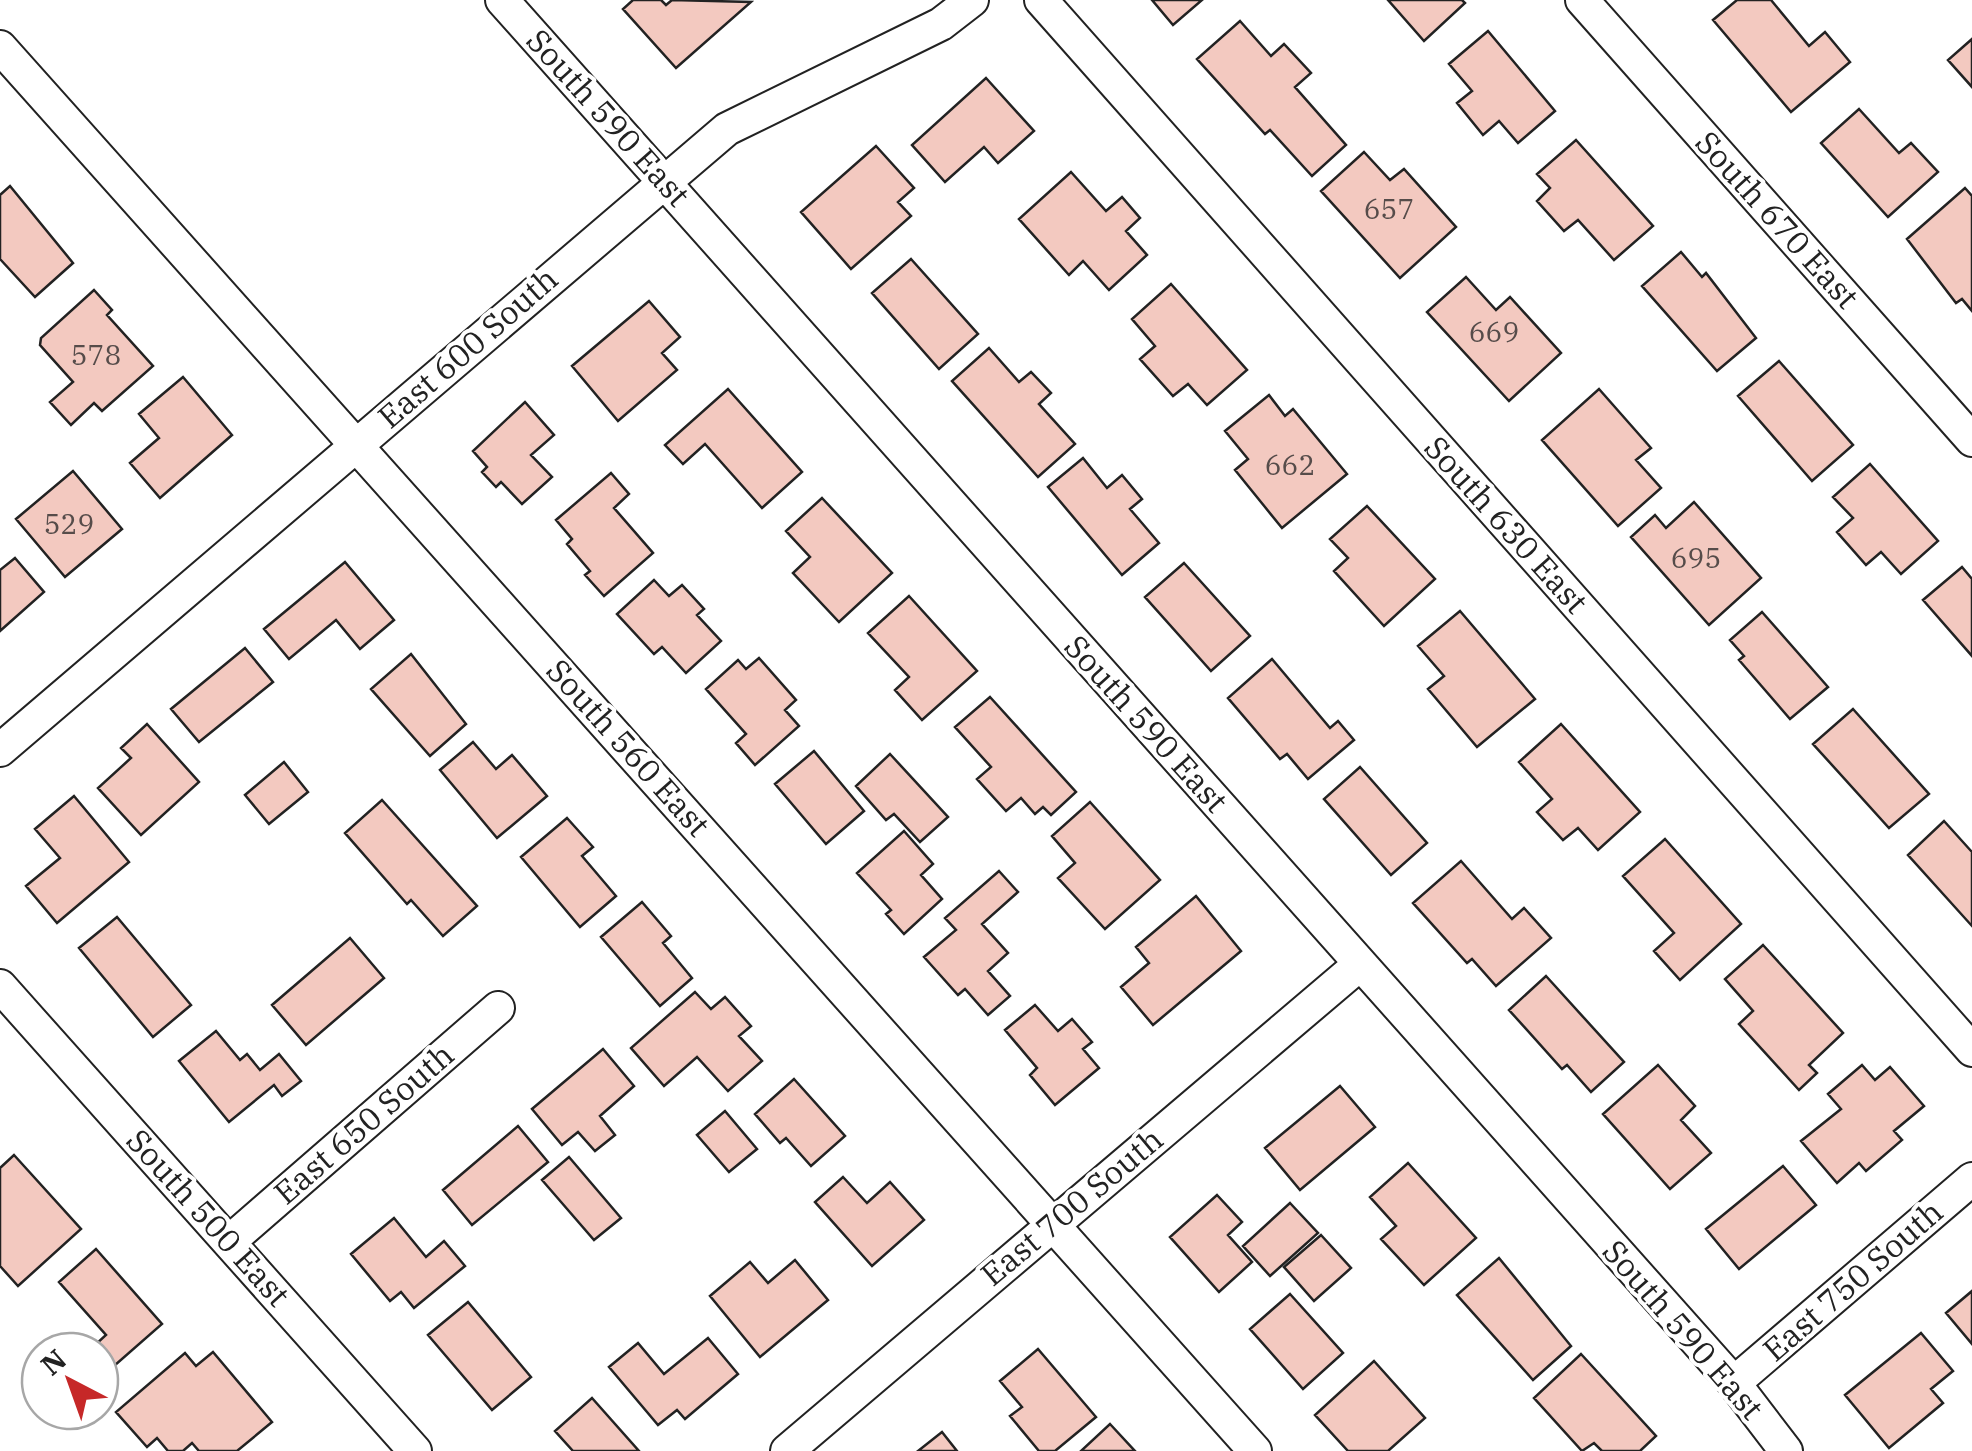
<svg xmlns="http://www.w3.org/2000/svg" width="1972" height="1451" viewBox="0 0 1972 1451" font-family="'IBM Plex Serif',serif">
	<rect width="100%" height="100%" fill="#fff"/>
	<path fill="#f3c9c0" stroke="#222" stroke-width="2.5" d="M633 0H661L666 5 672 0 751 2 676 68 623 9Z
		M1152 0H1202L1173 25Z
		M1388 0H1462L1465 3 1424 41Z
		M1737 0H1771L1809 46 1825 32 1850 62 1791 112 1713 20Z
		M1240 21 1271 56 1284 44 1311 73 1295 87 1346 145 1312 176 1270 130 1265 134 1197 59Z
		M1488 31 1555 111 1518 143 1499 121 1483 135 1457 103 1472 91 1449 64Z
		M1972 39V87L1948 60Z
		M986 78 1034 131 998 163 984 147 945 182 912 145Z
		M1859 109 1899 153 1911 143 1938 172 1888 217 1821 143Z
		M1576 140 1653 226 1614 260 1578 220 1564 231 1537 201 1550 188 1537 174Z
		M876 146 914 188 898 202 911 216 851 269 801 212Z
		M1364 152 1390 180 1404 169 1456 227 1400 278 1321 191Z
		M1071 172 1106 211 1122 197 1140 218 1126 231 1147 255 1109 290 1083 261 1069 275 1019 219Z
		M10 186 73 263 35 297 0 259V195Z
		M1965 188 1972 196V311L1962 299 1956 303 1907 239Z
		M1681 252 1702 277 1706 273 1756 338 1717 371 1642 286Z
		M911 259 978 334 939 369 872 293Z
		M1466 277 1496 310 1510 297 1561 353 1509 401 1427 312Z
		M1171 284 1247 370 1207 405 1188 384 1173 396 1140 359 1155 346 1132 319Z
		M94 290 112 310 107 315 153 366 102 411 94 403 71 425 50 402 73 382 40 345 41 338Z
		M649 301 680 337 662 353 677 370 618 421 572 366Z
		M989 348 1019 382 1031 372 1051 393 1039 404 1075 444 1038 477 952 381Z
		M1779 361 1853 445 1812 481 1738 396Z
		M183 377 232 435 160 498 130 463 159 438 139 414Z
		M728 389 802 472 762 508 705 444 683 464 665 445Z
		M1599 389 1651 448 1636 460 1661 488 1618 526 1542 440Z
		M1269 395 1285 416 1293 409 1347 474 1282 528 1235 470 1248 459 1225 431Z
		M525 402 554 435 531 455 552 477 522 504 501 482 496 487 482 472 487 467 473 451Z
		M1083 458 1107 488 1122 475 1142 499 1130 509 1159 543 1122 575 1048 487Z
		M1870 464 1938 541 1901 574 1881 552 1866 565 1837 532 1853 518 1833 497Z
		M73 471 122 529 65 577 16 519Z
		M611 473 629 494 614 508 653 553 604 596 585 575 590 571 567 544 572 539 556 520Z
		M822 498 892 573 839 622 793 573 810 557 786 531Z
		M1694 502 1761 578 1709 625 1631 537 1655 515 1666 528Z
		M1367 506 1435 579 1384 626 1334 571 1348 558 1330 539Z
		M15 558 44 592 0 631V570Z
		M345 562 394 620 360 649 336 620 289 659 264 629Z
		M1184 563 1250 636 1211 671 1145 597Z
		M1962 567 1972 579V656L1923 600Z
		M654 580 669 596 682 585 704 609 697 615 721 641 686 673 662 647 654 654 617 614Z
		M909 596 977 671 922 720 895 690 909 677 868 633Z
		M1460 611 1535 699 1477 747 1428 689 1444 676 1418 646Z
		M1762 612 1828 687 1790 719 1739 660 1744 656 1730 640Z
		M245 648 273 682 199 742 171 709Z
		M411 654 466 724 430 756 371 689Z
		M759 658 796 700 785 710 799 726 755 765 736 743 746 734 706 689 738 660 746 669Z
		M1272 659 1330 728 1338 721 1354 740 1308 779 1287 754 1280 759 1228 698Z
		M990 697 1076 792 1051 815 1043 807 1035 814 1021 798 1006 811 977 779 991 767 955 727Z
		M1853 709 1929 794 1889 828 1813 744Z
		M147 724 199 782 141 835 98 788 131 758 121 748Z
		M1561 724 1640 812 1598 850 1578 828 1563 840 1537 812 1552 799 1519 762Z
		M473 742 496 769 512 755 547 796 497 838 440 770Z
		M814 751 864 811 826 844 775 784Z
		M890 754 948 817 920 842 894 814 886 820 856 786Z
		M284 762 308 792 269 824 245 795Z
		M1360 767 1427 843 1391 875 1324 799Z
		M74 796 129 862 57 923 26 886 60 858 35 829Z
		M382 800 477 906 443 936 411 900 407 904 345 833Z
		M1090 802 1160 880 1105 929 1058 878 1075 863 1052 836Z
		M567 818 593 847 582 856 616 896 580 927 521 857Z
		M1944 821 1972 852V926L1908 855Z
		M904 831 933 864 921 875 942 899 904 934 886 914 891 910 857 873Z
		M1665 839 1741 924 1680 980 1654 951 1674 933 1623 876Z
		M1461 861 1512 919 1524 908 1551 938 1496 986 1472 959 1467 963 1413 903Z
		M999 871 1018 892 982 924 1008 953 988 971 1010 996 988 1015 965 989 958 995 924 957 956 930 945 918Z
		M1196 896 1241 951 1153 1025 1121 987 1149 963 1136 947Z
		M642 902 671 936 663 943 692 978 660 1006 601 937Z
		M117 917 191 1005 153 1037 79 948Z
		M350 938 384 978 306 1045 272 1005Z
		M1763 945 1843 1033 1809 1065 1817 1073 1799 1090 1739 1024 1753 1011 1725 979Z
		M1546 976 1624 1062 1591 1092 1567 1065 1562 1069 1509 1010Z
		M695 992 711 1009 725 997 751 1026 739 1036 762 1061 728 1091 697 1057 664 1086 631 1048Z
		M1035 1005 1058 1031 1072 1019 1092 1042 1083 1049 1099 1068 1055 1105 1030 1075 1037 1068 1005 1030Z
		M216 1031 240 1060 247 1054 260 1070 279 1054 301 1081 282 1096 274 1085 229 1122 179 1061Z
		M603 1049 634 1086 600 1116 615 1135 595 1151 578 1132 562 1145 532 1109Z
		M1658 1065 1695 1106 1681 1120 1711 1153 1670 1189 1603 1114Z
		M1862 1065 1875 1080 1890 1067 1924 1106 1894 1131 1902 1140 1866 1171 1859 1163 1837 1183 1801 1141 1841 1109 1828 1094Z
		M794 1079 845 1136 811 1166 786 1138 780 1143 755 1114Z
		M1340 1086 1375 1127 1300 1190 1265 1148Z
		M725 1111 757 1149 729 1172 697 1135Z
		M518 1126 548 1162 472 1225 443 1190Z
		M14 1155 81 1229 18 1286 0 1266V1168Z
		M569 1157 621 1218 594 1240 542 1180Z
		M1408 1163 1476 1238 1424 1285 1381 1239 1396 1226 1370 1197Z
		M1783 1166 1816 1205 1739 1269 1706 1229Z
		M843 1177 867 1203 890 1182 924 1220 872 1266 815 1202Z
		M1217 1195 1242 1222 1228 1235 1252 1262 1219 1292 1170 1237Z
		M1290 1203 1318 1233 1270 1276 1243 1246Z
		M394 1218 426 1257 444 1241 465 1266 414 1308 401 1292 390 1301 351 1254Z
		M1321 1235 1351 1268 1314 1301 1284 1267Z
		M96 1249 162 1324 114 1366 95 1345 106 1335 59 1282Z
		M1499 1258 1571 1346 1533 1380 1457 1295Z
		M795 1260 828 1300 760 1357 710 1296 750 1262 768 1283Z
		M1972 1291V1344L1946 1313Z
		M1290 1294 1343 1353 1303 1389 1250 1329Z
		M468 1302 531 1377 492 1410 428 1335Z
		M1921 1333 1953 1371 1931 1389 1943 1403 1889 1448 1845 1395Z
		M708 1338 738 1374 685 1419 677 1410 658 1425 609 1367 638 1343 664 1374Z
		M1038 1349 1096 1417 1055 1451H1039L1010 1416 1022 1407 1000 1381Z
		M213 1352 272 1422 237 1451H199L192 1443 183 1451H168L157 1438 147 1447 116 1412 185 1353 196 1366Z
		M1581 1354 1656 1436 1640 1451H1602L1594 1443 1582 1451 1534 1398Z
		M1374 1361 1425 1418 1388 1451H1348L1315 1415Z
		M592 1398 639 1451H573L555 1431Z
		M1110 1424 1135 1451H1081Z
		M942 1432 957 1451H918Z"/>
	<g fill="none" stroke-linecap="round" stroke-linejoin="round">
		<g stroke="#222" stroke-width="36">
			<path id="street" d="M502 0 1734 1383 1786 1451
				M1041 0 1972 1050
				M1582 0 1972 440
				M0 47 1255 1451
				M0 750 727 129 941 24 972 0
				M0 986 415 1451
				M230 1241 498 1008
				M1734 1383 1972 1179
				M787 1451 1359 965"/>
		</g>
		<use href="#street" stroke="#fff" stroke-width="32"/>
	</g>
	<g text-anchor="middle" stroke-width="8" stroke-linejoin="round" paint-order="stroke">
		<g font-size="28" fill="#564c4a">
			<text x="1389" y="219">657</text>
			<text x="1494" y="342">669</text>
			<text x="96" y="365">578</text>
			<text x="1290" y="475">662</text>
			<text x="69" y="534">529</text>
			<text x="1696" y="568">695</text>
		</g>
		<g font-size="32" fill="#222" stroke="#fff">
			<text transform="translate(608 118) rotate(48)" y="11">South 590 East</text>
			<text transform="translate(1777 220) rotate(48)" y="11">South 670 East</text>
			<text transform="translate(468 348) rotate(-41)" y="11">East 600 South</text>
			<text transform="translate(1506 525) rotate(48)" y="11">South 630 East</text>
			<text transform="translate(1146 724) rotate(48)" y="11">South 590 East</text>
			<text transform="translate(628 748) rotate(48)" y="11">South 560 East</text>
			<text transform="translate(364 1124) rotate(-41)" y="11">East 650 South</text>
			<text transform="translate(1072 1207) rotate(-40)" y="11">East 700 South</text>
			<text transform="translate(208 1218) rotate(48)" y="11">South 500 East</text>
			<text transform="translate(1853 1281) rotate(-41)" y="11">East 750 South</text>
			<text transform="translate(1683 1330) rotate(49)" y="11">South 590 East</text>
		</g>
	</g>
	<g transform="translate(70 1381) rotate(319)"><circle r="48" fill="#ffffff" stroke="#a7a7a7" stroke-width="2.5"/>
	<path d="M0-8L18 38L0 25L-18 38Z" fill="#c62828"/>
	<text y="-15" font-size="28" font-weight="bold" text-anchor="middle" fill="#222222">N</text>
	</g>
</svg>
